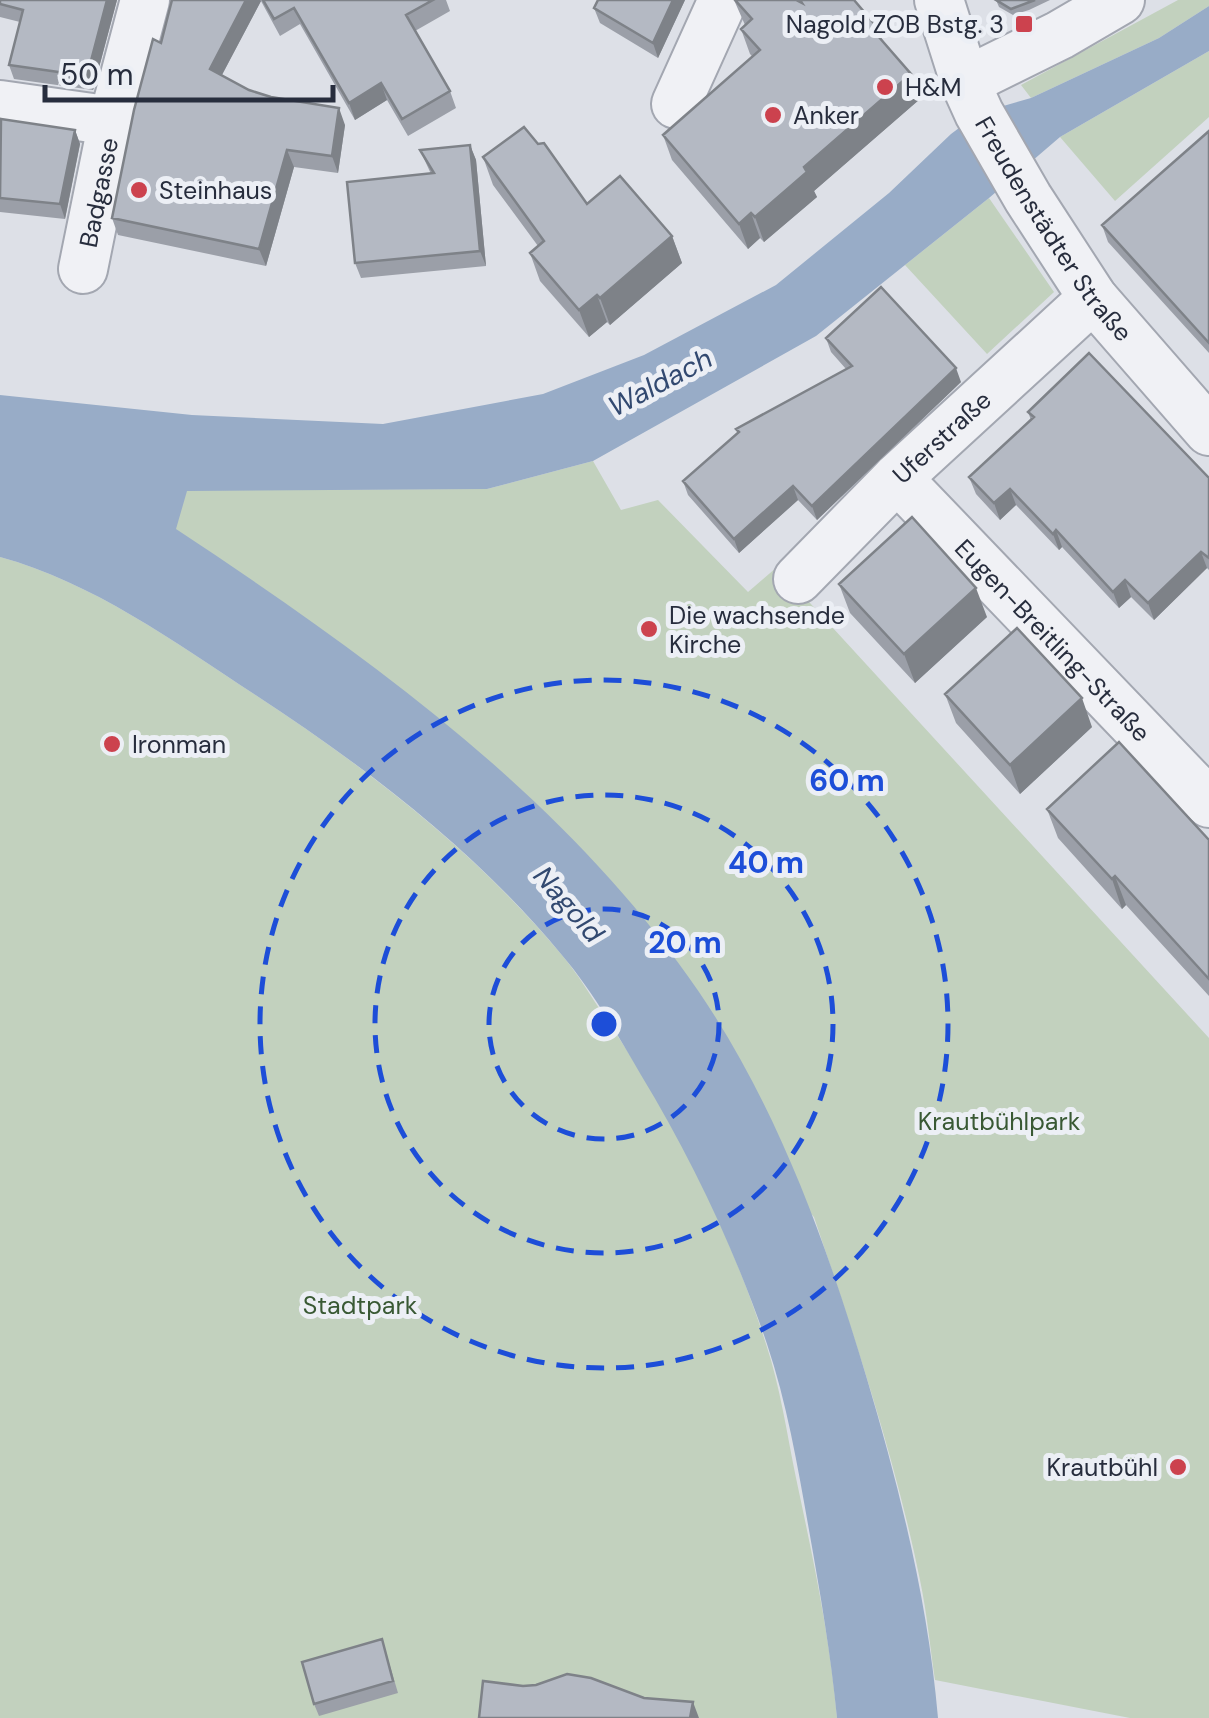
<svg xmlns="http://www.w3.org/2000/svg" width="1209" height="1718" viewBox="0 0 1209 1718" font-family="'DM Sans',sans-serif">
	<rect width="100%" height="100%" fill="#dde0e7"/>
	<path fill="#c2d1be" d="M1178 0H1209V6L1159 38 1031 98 1021 85Z
		M1209 51V117L1115 201 1060 137Z
		M989 198 1054 292 987 354 905 265Z
		M593 461 621 510 658 500 748 592 777 567 1209 1038V1718H1130L935 1680C930 1647 927 1613 920 1580 895 1457 854 1336 814 1217L175 530 186 490 487 489Z
		M0 557C92 582 175 642 254 694 367 768 474 850 561 954 579 975 593 1000 609 1023 675 1121 730 1231 766 1344 780 1386 787 1434 796 1478 813 1558 830 1637 837 1718H0Z"/>
	<path fill="#98acc7" d="M1209 6V51L1060 137 989 198 816 336 593 461 487 489 187 491 176 529C368 656 568 799 699 992 778 1108 827 1245 867 1379 900 1490 928 1602 938 1718H837C831 1655 820 1592 809 1530 798 1468 787 1403 767 1344 735 1250 692 1159 641 1075 617 1034 592 990 561 954 475 850 367 768 254 694 175 642 92 582 0 557V395L192 415 383 424 543 394 644 355 776 285 889 193 951 134 979 113 1031 98 1159 38Z"/>
	<g fill="none" stroke-linecap="round" stroke-linejoin="round">
		<g stroke="#a3a7b1" stroke-width="52">
			<g id="minor">
				<path id="s1" d="M939 0 965 82 979 113 1028 198 1093 298 1209 431"/>
				<path d="M965 82 1060 35 1120 0"/>
				<path d="M676 104 723 0"/>
				<path d="M0 105 113 121"/>
				<path id="s2" d="M83 269 113 121 145 0"/>
				<path id="s3" d="M897 478 1209 803"/>
				<path id="s4" d="M798 579 897 478 1093 298"/>
			</g>
		</g>
		<use href="#minor" stroke="#f0f1f5" stroke-width="48"/>
	</g>
	<path fill="#9b9fa8" d="M0 0H117L93 90 14 79 9 65 20 22 0 17Z
		M172 0H446L450 11 415 31 450 91 456 108 408 136 387 100 355 120 300 24 280 36 261 1 222 75 249 90 345 125 338 173 294 167 266 266 118 235 112 218Z
		M685 0 658 58 600 23 594 8Z
		M734 0H854L887 46 920 99 814 191 817 197 764 242 760 238 748 249 672 160 663 135 753 57 750 54 741 29 745 25Z
		M996 0H1050L1029 10 1013 15 999 7Z
		M0 130H75L80 144 65 219 0 212Z
		M1209 131V353L1108 242 1102 225Z
		M470 145 476 160 486 266 361 278 355 263 431 174 420 150Z
		M483 157 587 204 672 236 682 263 610 325 607 322 589 337 540 281 530 253 538 246 493 185Z
		M826 338 961 382 817 520 798 500 739 553 688 495 683 481 738 433 736 429 846 369 831 352Z
		M1028 412 1209 478V570L1207 568 1154 620 1131 597 1119 608 1062 547 1059 550 1016 505 1000 520 976 494 969 477 1031 420Z
		M839 584 987 617 915 683 850 613Z
		M945 694 1092 727 1020 794 956 723Z
		M1047 809 1209 840V996L1126 905 1122 909 1058 838Z
		M382 1639 398 1693 319 1716 314 1704Z"/>
	<path fill="#7e8288" d="M107 0H117L93 90 87 76Z
		M246 0H260L261 1 216 86 210 69Z
		M673 0H685L658 58 653 43Z
		M911 74 920 99 814 191 817 197 764 242 755 217 804 167Z
		M381 83 387 100 355 120 349 103Z
		M339 108 345 125 338 173 332 156Z
		M75 130 80 144 65 219 60 204Z
		M470 145 476 160 486 266 480 251Z
		M287 150 294 167 266 266 259 249Z
		M751 213 760 238 748 249 739 224Z
		M672 236 682 263 610 325 600 298Z
		M597 295 607 322 589 337 579 310Z
		M956 368 961 382 817 520 812 506Z
		M793 486 798 500 739 553 734 539Z
		M1010 489 1016 505 1000 520 994 503Z
		M1056 530 1062 547 1059 550 1053 534Z
		M1201 552 1207 568 1154 620 1148 603Z
		M1125 580 1131 597 1119 608 1113 592Z
		M976 588 987 617 915 683 904 654Z
		M1082 698 1092 727 1020 794 1010 765Z
		M1115 876 1126 905 1122 909 1112 879Z
		M693 1702 699 1718H690Z"/>
	<path fill="#b4b9c3" stroke="#7e8288" stroke-width="2.5" d="M0 0H107L87 76 9 65 23 10 0 4Z
		M172 0H246L210 69 249 90 271 97 339 108 332 156 287 150 259 249 112 218 134 110 153 39 161 43Z
		M263 0H433L406 15 450 91 402 119 381 83 349 103 294 8 274 19Z
		M598 0H673L653 43 594 8Z
		M735 0H796L802 3 800 0H854L882 33 878 36 911 74 804 167 807 172 755 217 751 213 739 224 663 135 760 50 741 29 752 19Z
		M996 0H1035L1011 9Z
		M1 119 75 130 60 204 0 198Z
		M524 127 538 144 544 143 587 204 620 176 672 236 600 298 597 295 579 310 530 253 544 241 483 157Z
		M1209 131V343L1102 225Z
		M470 145 480 251 355 263 347 182 434 173 420 150Z
		M881 287 956 368 812 506 793 486 734 539 683 481 739 432 736 429 852 366 826 338Z
		M1089 353 1209 478V558L1201 552 1148 603 1125 580 1113 592 1056 530 1053 534 1010 489 994 503 969 477 1034 417 1028 412Z
		M912 517 976 588 904 654 839 584Z
		M1017 628 1082 698 1010 765 945 694Z
		M1119 742 1209 840V979L1115 876 1112 879 1047 809Z
		M382 1639 393 1681 314 1704 302 1662Z
		M567 1674 591 1678 644 1698 693 1702 690 1718H479L483 1681 523 1686 536 1685Z"/>
	<g fill="none" stroke="#1d4ed8" stroke-width="5" stroke-dasharray="18 12">
		<circle cx="604" cy="1024" r="115"/>
		<circle cx="604" cy="1024" r="229"/>
		<circle cx="604" cy="1024" r="344"/>
	</g>
	<g fill="#cc424e" stroke="#eceff5" stroke-width="4">
		<rect x="1014" y="14" width="20" height="20" rx="5"/>
		<circle cx="885" cy="87" r="10"/>
		<circle cx="773" cy="115" r="10"/>
		<circle cx="139" cy="190" r="10"/>
		<circle cx="649" cy="629" r="10"/>
		<circle cx="112" cy="744" r="10"/>
		<circle cx="1178" cy="1467" r="10"/>
	</g>
	<g text-anchor="middle" stroke-width="10" stroke-linejoin="round" paint-order="stroke">
		<g font-size="25" fill="#272d3d" stroke="#eceff5" text-anchor="start">
			<text x="1004" y="33" text-anchor="end">Nagold ZOB Bstg. 3</text>
			<text x="905" y="96">H&amp;M</text>
			<text x="793" y="124">Anker</text>
			<text x="159" y="199">Steinhaus</text>
			<text x="669" y="624">Die wachsende<tspan x="669" dy="29">Kirche</tspan></text>
			<text x="132" y="753">Ironman</text>
			<text x="1158" y="1476" text-anchor="end">Krautbühl</text>
		</g>
		<g font-size="25" fill="#272d3d" stroke="#eceff5">
			<text dy="9" stroke="none"><textPath href="#s2" startOffset="78">Badgasse</textPath></text>
			<text dy="9" stroke="none"><textPath href="#s1" startOffset="258">Freudenstädter Straße</textPath></text>
			<text dy="9" stroke="none"><textPath href="#s4" startOffset="202">Uferstraße</textPath></text>
			<text dy="9" stroke="none"><textPath href="#s3" startOffset="225">Eugen-Breitling-Straße</textPath></text>
		</g>
		<g font-size="25" fill="#395934" stroke="#eceff5">
			<text x="999" y="1130">Krautbühlpark</text>
			<text x="360" y="1314">Stadtpark</text>
		</g>
		<g font-size="28" font-style="italic" fill="#324970" stroke="#eceff5">
			<text transform="translate(660 382) rotate(-28)" y="10">Waldach</text>
			<text transform="translate(569 904) rotate(49)" y="10">Nagold</text>
		</g>
	</g>
	<circle cx="604" cy="1024" r="15" fill="#1d4ed8" stroke="#eceff5" stroke-width="5"/>
	<g font-size="30" text-anchor="middle" font-weight="bold" fill="#1d4ed8" stroke="#eceff5" stroke-width="10" stroke-linejoin="round" paint-order="stroke">
		<text x="847" y="791">60 m</text>
		<text x="766" y="873">40 m</text>
		<text x="685" y="953">20 m</text>
	</g>
	<path d="M45 85v15h288v-15" fill="none" stroke="#272d3d" stroke-width="5"/>
	<text x="60" y="85" font-size="30" fill="#272d3d" stroke="#eceff5" stroke-width="8" paint-order="stroke">50 m</text>
</svg>
